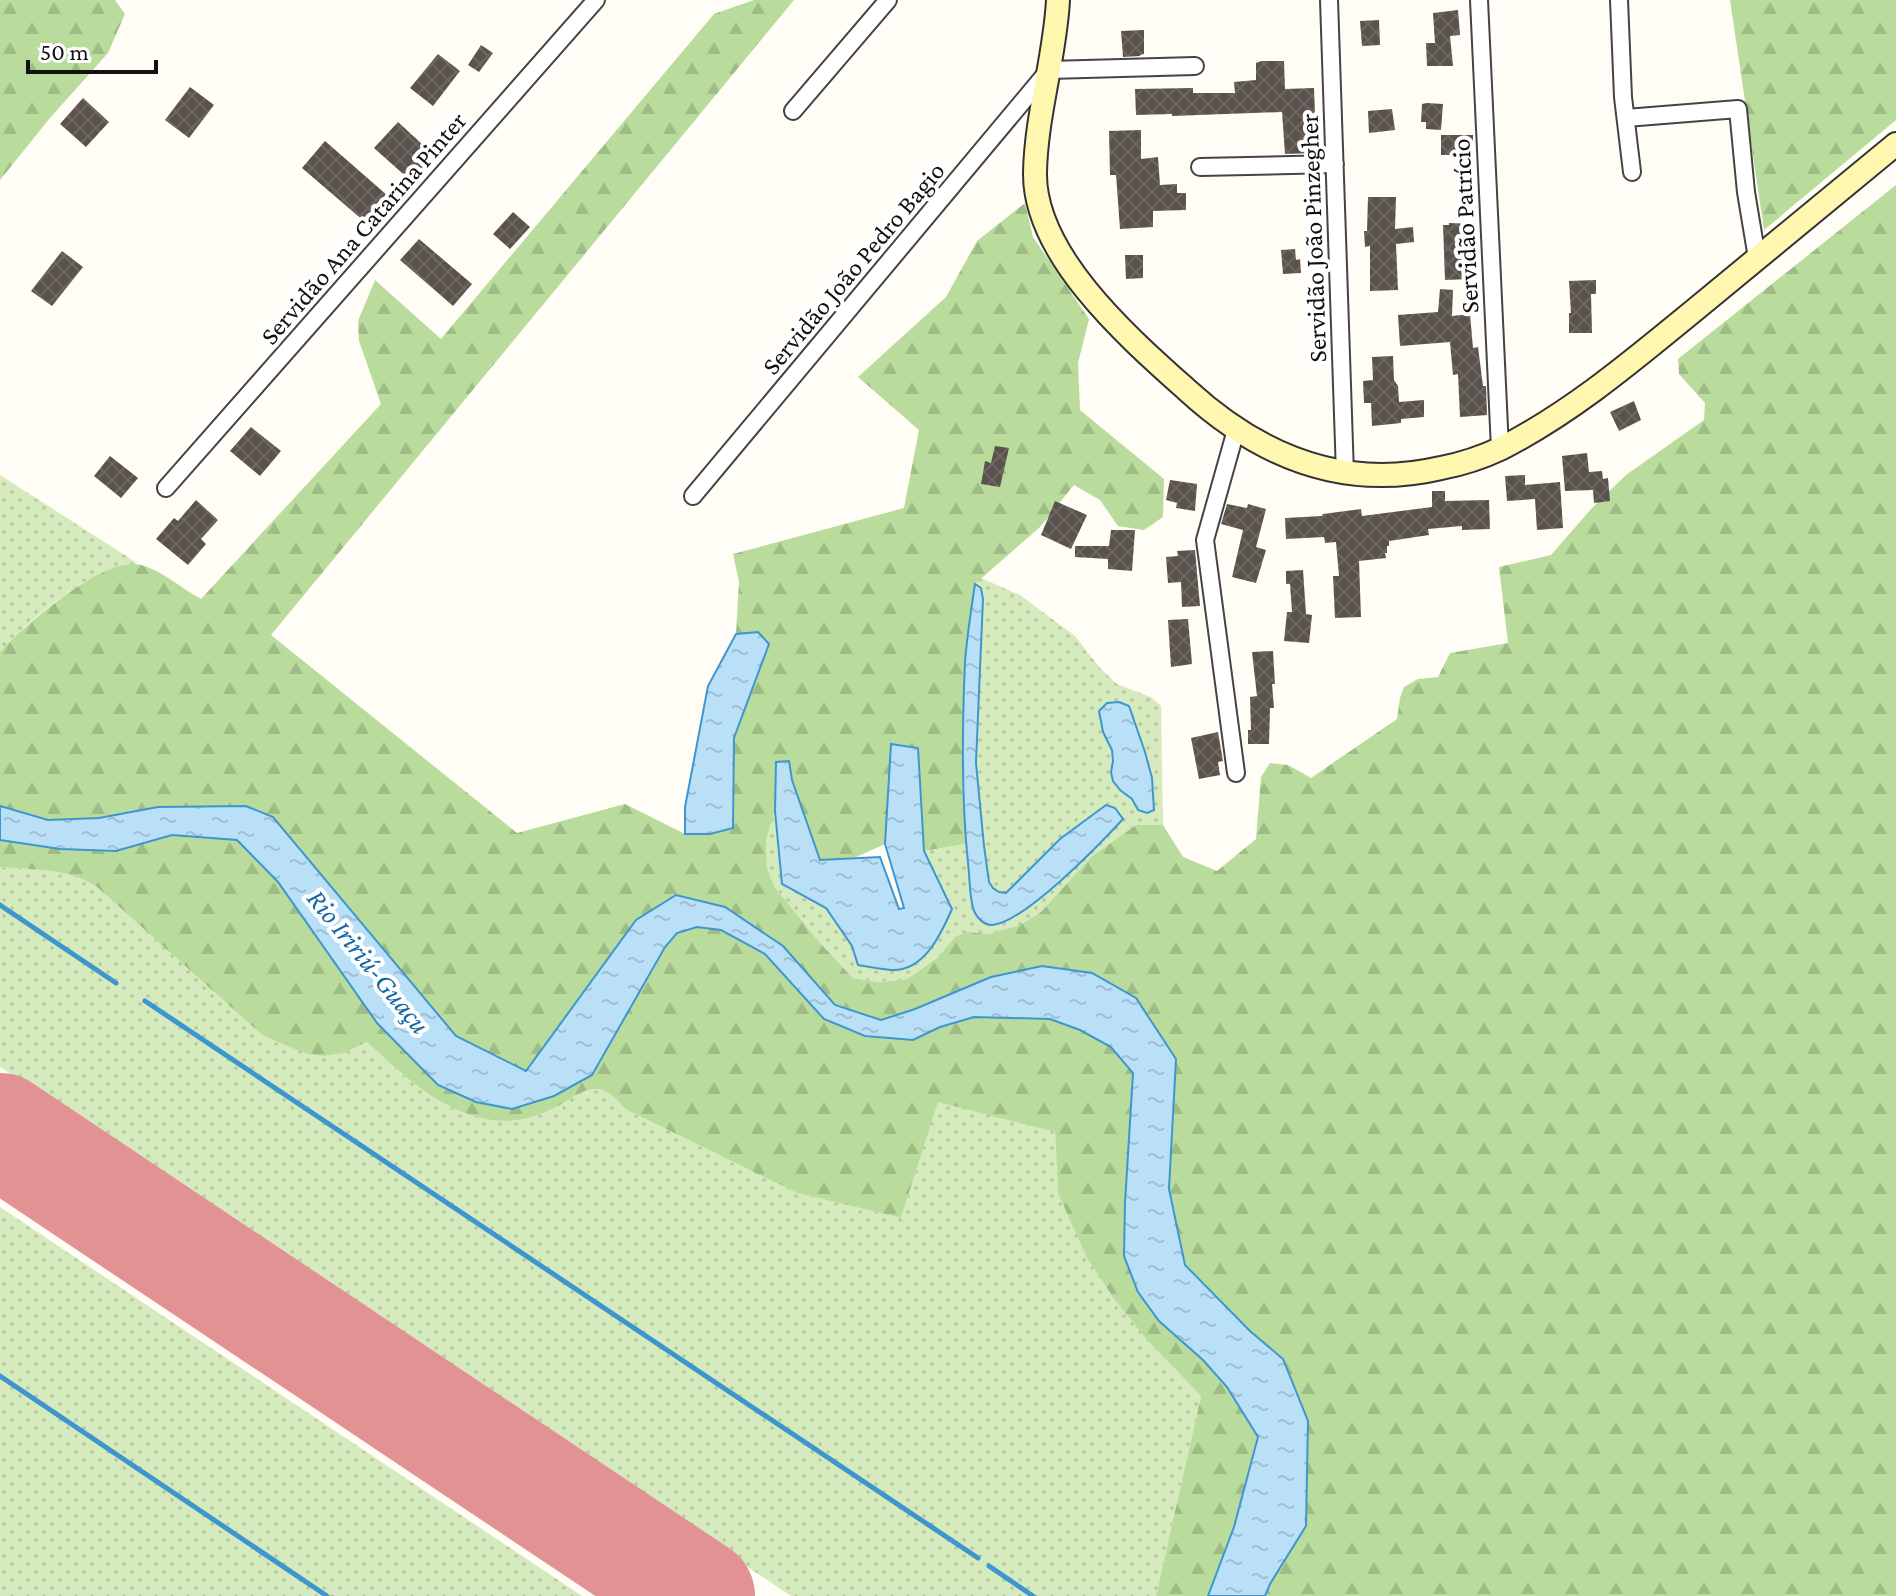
<svg xmlns="http://www.w3.org/2000/svg" width="1896" height="1596" viewBox="0 0 1896 1596" font-family="'Crimson Pro',serif">
	<defs>
		<pattern id="grass-dots" width="8" height="8" patternUnits="userSpaceOnUse" patternTransform="scale(2)"><rect width="8" height="8" fill="#d5ebbd"/><path d="M2 2h.1M6 6h.1" fill="none" stroke="#b6c8a1" stroke-width="1.8" stroke-linecap="round"/></pattern>
		<pattern id="forest-firs" width="22" height="20" patternUnits="userSpaceOnUse" patternTransform="scale(2)"><rect width="22" height="20" fill="#b9dc9c"/><path d="M5 1l3.5 6h-7zM16 11l3.5 6h-7z" fill="#9ebc85"/></pattern>
		<pattern id="water-ripples" width="26" height="14" patternUnits="userSpaceOnUse" patternTransform="scale(2)"><rect width="26" height="14" fill="#b9e0f7"/><path d="M2 4q2-2 4 0t4 0M15 11q2-2 4 0t4 0" fill="none" stroke="#9ebfd3"/></pattern>
		<pattern id="building-cross-hatch" width="8" height="8" patternUnits="userSpaceOnUse" patternTransform="scale(2)"><rect width="8" height="8" fill="#5a524d"/><path d="M0 0l8 8M0 8l8-8" fill="none" stroke="#6d6662"/></pattern>
	</defs>
	<rect width="100%" height="100%" fill="#fffdf5"/>
	<path fill="url(#grass-dots)" fill-rule="evenodd" d="M0 475 137 563C83 573 37 613 0 652Z
		M981 578 1020 595 1075 636 1099 667 1117 684 1151 697 1161 706 1163 825H1136L1091 857 1041 912 1020 925 988 934 967 932 956 936 937 958 907 979 879 982 853 978 820 943 774 886 767 868 766 840 775 810 782 884 826 907 852 946 858 965 951 904 924 851 966 844 972 903 1036 902 1101 842 1123 819 1115 808 1105 805 1060 839 1006 893 999 892 993 888 989 882 984 846 976 763 983 599 981 588 975 584ZM1141 740 1152 778 1154 810H1138L1132 799 1120 790 1111 772 1113 761 1112 750Z
		M0 867C34 870 68 868 97 887L262 1035 344 1053 367 1042C402 1076 441 1112 491 1120 517 1124 540 1116 562 1104 572 1098 583 1089 596 1089 609 1090 617 1100 625 1109L797 1193 901 1218 938 1101 1055 1132 1058 1193 1148 1341 1201 1396 1156 1596H791L0 1067Z
		M0 1207 582 1596H0Z"/>
	<path fill="url(#forest-firs)" d="M0 0H115L125 14 108 53 50 118 0 180Z
		M754 0H794L271 635 517 833 625 804 685 834 732 828 734 738 769 644 758 632 736 634 739 582 733 554 904 508 919 430 858 377 946 297 977 241 1025 203 1033 237 1089 319 1078 363 1080 410 1164 479 1163 517 1144 530 1118 526 1100 500 1074 485 1040 527 975 584 965 659 962 753 966 844 924 851 918 748 891 744 885 844 856 857 820 861 792 780 789 761 776 763 775 810 766 840 767 868 774 886 820 943 853 978 879 982 907 979 937 958 956 936 967 932 988 934 1020 925 1041 912 1091 857 1136 825H1163L1183 857 1217 871 1256 839 1261 777 1270 763 1288 765 1311 778 1397 719 1400 698 1404 687 1418 679 1438 677 1450 653 1508 643 1499 567 1551 555 1592 508 1626 475 1704 420 1705 403 1679 374 1678 359 1896 185V1596H1265L1270 1584 1283 1359 1250 1331 1185 1265 1169 1189 1174 1111 1136 998 915 1009 881 1020 835 1005 783 946 725 907 676 895 636 920 527 1072 456 1036 273 817 158 807 99 818 48 820 0 806V652C24 626 104 555 141 565 163 571 181 588 201 599L381 404 359 341 358 321 375 280 441 339 714 14Z
		M1730 0H1896V120L1764 230Z
		M172 835 237 840 278 882 377 1023 476 1102 512 1109 554 1096 592 1075 665 947 677 933 698 927 720 930 765 954 824 1018 913 1040 940 1027 974 1017 1050 1019 1080 1030 1111 1047 1133 1073 1125 1203 1203 1360 1227 1387 1258 1437 1234 1527 1208 1596H1156L1201 1396 1148 1341 1115 1300 1087 1258 1058 1193 1055 1132 938 1102 901 1218 797 1193 625 1109C617 1100 609 1090 596 1089 583 1089 572 1098 562 1104 540 1116 517 1124 491 1120 441 1112 403 1076 367 1042L344 1053 323 1056 304 1053 262 1035 97 887C68 868 34 870 0 867V840L60 849 116 851Z"/>
	<path fill="url(#water-ripples)" stroke="#3f96cf" stroke-width="2" d="M975 584 981 588 983 599 976 763 984 846 989 882 993 888 999 892 1006 893 1060 839 1106 805 1115 808 1123 819C1101 843 1024 923 992 925 984 925 977 918 974 911 969 897 970 878 968 863 961 796 962 729 965 662 967 636 971 610 975 584Z
		M758 632 769 644 734 738 733 828 710 834H685V807L708 686 736 634Z
		M1119 702 1129 706 1145 752 1152 778 1154 810 1147 813 1138 810 1132 799 1120 790 1113 781 1111 772 1113 761 1112 750 1103 732 1099 711 1107 703Z
		M891 744 918 748 924 851 952 909C941 934 924 972 891 970 880 969 869 967 858 965L852 946 826 908 782 884 775 811 776 762 789 761 792 780 820 860 880 857 899 909 904 908 885 844Z
		M0 806 48 820 99 818 158 807 246 806 273 817 456 1036 526 1071 636 920 676 895 725 907 783 946 835 1005 881 1020 915 1009 991 977 1042 966 1092 973 1136 998 1176 1059 1169 1189 1185 1265 1250 1331 1283 1359 1308 1421 1306 1526 1270 1584 1265 1596H1208L1234 1527 1258 1437 1227 1387 1203 1360 1159 1321 1138 1292 1124 1256 1125 1203 1133 1073 1111 1047 1080 1030 1050 1019 974 1017 940 1027 913 1040 865 1036 824 1019 765 954 721 930 697 927 677 933 665 947 592 1075 554 1096 512 1109 476 1102 438 1085 377 1023 278 882 237 840 172 835 116 851 60 849 0 840Z"/>
	<g fill="none" stroke-linecap="round" stroke-linejoin="round">
		<path stroke="#3f96cf" stroke-width="5" d="M0 905 116 983
			M145 1001 978 1558
			M0 1376 327 1596
			M989 1566 1033 1596"/>
		<path stroke="#e29292" stroke-width="114" d="M0 1130 698 1596"/>
	</g>
	<path fill="url(#building-cross-hatch)" d="M1458 10 1460 35 1450 36 1453 66H1427L1426 43H1435L1433 13Z
		M1379 20 1380 45 1362 46 1360 21Z
		M1144 30V54L1140 55V56L1123 57 1121 31Z
		M481 45 493 53 479 72 468 65Z
		M438 54 460 71 433 106 410 88Z
		M1261 61H1284L1285 89 1314 88 1315 114H1312L1315 153 1285 154 1282 112 1172 116V114L1136 115 1135 89 1193 88V93H1235L1234 82 1256 80V63Z
		M190 87 214 105 189 138 165 120Z
		M83 98 109 122 86 147 60 124Z
		M1427 103 1443 104 1441 130 1426 129V122H1421L1422 104Z
		M1392 109 1395 130 1369 133 1368 111Z
		M398 122 435 156 411 181 374 148Z
		M1141 130V159L1158 157 1160 185 1177 184V193H1186V210L1153 211V227L1120 229 1116 175H1110L1109 131Z
		M1441 135H1473V155H1441Z
		M325 141 388 196 365 222 302 168Z
		M1368 197H1396L1395 229 1413 227 1414 242 1396 244 1398 290 1370 291V246L1365 247 1364 231H1367Z
		M513 212 530 227 510 249 493 234Z
		M1449 223 1476 224V245H1467L1469 279 1445 280 1443 225H1449Z
		M419 239 472 284 453 306 400 260Z
		M1295 249 1296 260 1300 259 1301 273 1283 274 1281 250Z
		M62 251 83 267 52 306 31 291Z
		M1125 255H1143V278L1126 279Z
		M1596 280V294H1591L1592 333H1569V313H1571L1569 281Z
		M1440 289 1453 290 1452 316 1470 314 1473 348 1478 347 1483 386H1486L1487 415 1460 417 1458 374 1453 375 1450 342 1400 346 1398 315 1438 312Z
		M1393 356 1394 380 1398 386 1399 402 1424 400V417L1401 419V423L1372 426 1371 403H1364L1363 381 1373 380 1372 357Z
		M1634 401 1641 420 1619 431 1610 412Z
		M251 427 281 451 260 476 230 451Z
		M995 446 1009 448 1000 487 981 484 985 461 991 463Z
		M1587 453 1589 472 1602 471 1603 479 1608 478 1610 501 1594 503 1593 490 1565 491 1562 456Z
		M110 456 138 478 121 498 94 476Z
		M1525 475V485L1560 482 1563 528 1537 530 1535 499 1507 501 1505 476Z
		M1170 480 1197 484 1195 511 1176 508 1177 503 1166 500Z
		M1432 491H1445V501L1489 500 1490 529 1462 530V526L1428 529 1429 535 1389 541V546H1387V553H1385L1386 558 1359 561 1361 617 1335 618 1333 576H1339L1336 542 1325 543 1324 537 1286 539 1285 518 1322 516 1323 514 1361 509 1362 516 1432 507Z
		M196 500 218 520 201 539 206 544 188 565 156 539 174 518 178 521Z
		M1055 501 1087 515 1071 549 1041 535Z
		M1227 504 1247 508 1248 504 1266 509 1256 547 1266 550 1256 583 1232 577 1243 530 1221 524Z
		M1111 530H1135L1132 571 1108 569V559L1075 557V546H1109Z
		M1195 550 1200 606 1182 607 1181 582 1168 583 1166 557 1178 556 1177 551Z
		M1303 570 1306 614 1312 615 1309 643 1284 641 1287 612H1292L1290 584H1286V571Z
		M1188 619 1192 664 1171 667 1168 620Z
		M1273 651 1275 684H1272L1274 708H1270L1269 744H1248V730H1251L1250 697 1257 696 1252 652Z
		M1218 732 1223 761 1218 762 1220 775 1199 779 1191 738Z"/>
	<g fill="none" stroke-linecap="round" stroke-linejoin="round">
		<g stroke="#444" stroke-width="20">
			<path id="street" d="M1329 0 1345 474
				M1479 0 1500 449
				M1619 0 1623 97 1632 172
				M793 111 888 0
				M1626 118 1738 109 1746 192 1757 258
				M1200 167 1335 164
				M1236 430 1205 540 1236 773
				M166 488 596 0
				M693 496 1049 70 1195 66"/>
		</g>
		<g stroke="#333" stroke-width="26">
			<path id="secondary" d="M1058 0C1055 58 1036 115 1035 173 1034 256 1130 339 1187 390 1259 456 1343 491 1441 468 1462 464 1483 457 1502 448 1572 412 1631 362 1691 313 1760 256 1828 200 1896 144"/>
		</g>
		<use href="#street" stroke="#fff" stroke-width="16"/>
		<use href="#secondary" stroke="#fff6b0" stroke-width="22"/>
	</g>
	<g text-anchor="middle" stroke-width="8" stroke-linejoin="round" paint-order="stroke">
		<g font-size="26" fill="#111" stroke="#fff">
			<text transform="translate(1465 226) rotate(-93)" y="9">Servidão Patrício</text>
			<text transform="translate(363 228) rotate(-49)" y="9">Servidão Ana Catarina Pinter</text>
			<text transform="translate(1313 238) rotate(-92)" y="9">Servidão João Pinzegher</text>
			<text transform="translate(853 268) rotate(-50)" y="9">Servidão João Pedro Bagio</text>
		</g>
		<g font-size="28" font-style="italic" fill="#1768a6" stroke="#fff">
			<text transform="translate(369 961) rotate(51)" y="10">Rio Iririú-Guaçu</text>
		</g>
	</g>
	<path d="M28 60v12h128v-12" fill="none" stroke="#111111" stroke-width="4"/>
	<text x="40" y="60" font-size="24" fill="#111111" stroke="#ffffff" stroke-width="6" paint-order="stroke">50 m</text>
</svg>
